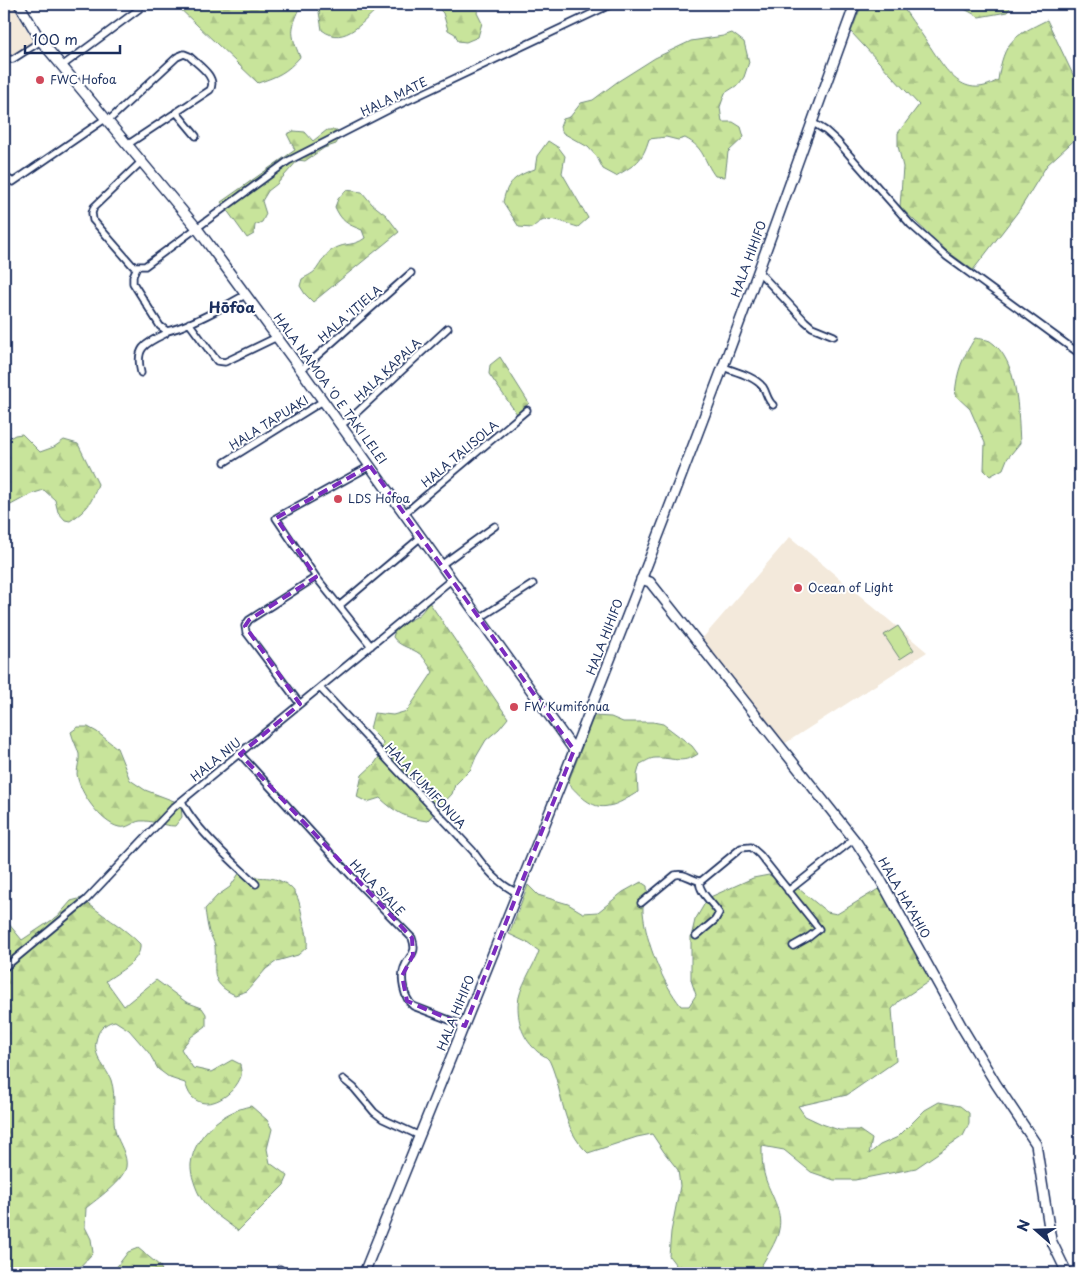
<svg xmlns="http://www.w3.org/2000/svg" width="1084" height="1277" viewBox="0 0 1084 1277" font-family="'Playpen Sans',sans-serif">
	<defs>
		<pattern id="forest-firs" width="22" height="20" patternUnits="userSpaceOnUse" patternTransform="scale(1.25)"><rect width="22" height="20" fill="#c8e49b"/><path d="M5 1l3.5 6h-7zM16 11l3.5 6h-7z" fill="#abc488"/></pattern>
		<pattern id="cemetery-stones" width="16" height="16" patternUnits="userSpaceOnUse" patternTransform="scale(1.25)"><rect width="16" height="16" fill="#c8e49b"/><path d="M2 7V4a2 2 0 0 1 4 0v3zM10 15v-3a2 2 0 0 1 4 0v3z" fill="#abc488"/></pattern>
	</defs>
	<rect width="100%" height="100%" fill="#fff"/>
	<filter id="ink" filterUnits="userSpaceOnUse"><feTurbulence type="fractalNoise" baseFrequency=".02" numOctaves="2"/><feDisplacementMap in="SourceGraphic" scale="10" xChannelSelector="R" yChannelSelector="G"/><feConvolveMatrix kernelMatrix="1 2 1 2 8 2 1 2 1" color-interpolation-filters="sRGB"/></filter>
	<g filter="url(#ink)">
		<path fill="#f3e9db" d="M4 4H12L33 40 32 43 12 57 4 54Z
			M790 537 927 652 784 744 701 640Z"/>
		<path fill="url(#forest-firs)" stroke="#728a7c" d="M175 4H302C291 28 289 31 300 57 286 73 278 76 258 83Z
			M313 4H382C365 19 345 48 322 30L319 12Z
			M434 4H479L477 13 482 23 478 37 466 42 458 41 455 34 448 30 443 13Z
			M862 4H901C908 16 917 27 925 39 943 65 961 103 998 80 1004 40 1013 37 1047 20L1077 83 1080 80V135L1047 165 1020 209 973 270 947 251 900 207 903 167 898 146V133L919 105 851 32Z
			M960 4H1013L1007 12 979 17 961 7Z
			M732 33 744 42 749 62 744 77 739 84 725 93 720 107 722 122H733L741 127 744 137 728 152 725 177 715 176C703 160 705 148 685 138L678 140 666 137 649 139C642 162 636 164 616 176L603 169 597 157 588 147 563 133 560 127 563 119 570 117 581 103 593 100 617 82 655 58 691 41 723 36Z
			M327 130H337L341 135 336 144 324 148 305 161 298 160 277 184 268 191 262 201 266 214 262 222 255 225 254 234 247 238 221 202 295 150 287 134 294 131 305 132 313 141Z
			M548 141 559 148 565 156 562 173 588 218 578 227C559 222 548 212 532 228L519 227 503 202C507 182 515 176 535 169L537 156Z
			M346 190 362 192 372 204 386 215 399 232 313 302 305 294 300 286 302 279C307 276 315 273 318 267 323 260 326 253 334 249 346 242 353 247 365 238L362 230C347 224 342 222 335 207L338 199Z
			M975 338C979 339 986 339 990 341 1019 360 1018 413 1020 443L1007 459 1003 469 990 476 984 470 985 443 970 409 955 395C957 370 962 359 975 338Z
			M22 434 40 452 54 447 64 440 78 444 98 484C91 504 88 509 70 521L65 520 58 512 55 500 44 490 31 494 7 507 4 506V441L15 435Z
			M429 602 508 718 499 729 486 740 476 757 471 769 455 785 452 794 427 821C406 818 396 813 380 798L367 802 357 797 362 775 375 763 381 754 383 742 370 729 374 713 393 715 407 711 433 672C428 665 425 657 417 652 408 647 399 646 393 637 396 623 406 623 416 617 422 613 425 608 429 602Z
			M594 716 611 717 623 722H653L663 724 692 746 698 754C681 765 673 757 655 758 650 758 645 762 640 764L637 775 638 792C629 797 618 805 608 806 592 810 578 794 568 783Z
			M78 727H88L97 732 117 748 130 780 145 790 174 801 181 806 182 817 175 826C163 826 152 820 140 821 132 822 128 829 119 827 101 823 79 792 77 774 77 767 80 760 79 754 77 747 73 740 71 732Z
			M240 872C245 873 250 876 255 877 263 878 270 877 278 880 299 888 299 902 303 920 306 930 308 937 307 947L298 955 277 961 266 969 247 991 235 995C207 982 217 970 215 946 214 941 211 936 209 932 207 924 206 916 205 909L217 896 230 887Z
			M769 875 799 889 827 912 837 914 880 888 931 980 899 1001 892 1009 896 1061 847 1095 798 1106 805 1116 822 1124 839 1130H859L872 1139 869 1154 880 1145 898 1137 925 1110 939 1102 960 1106 969 1113V1124L963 1136 916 1168 855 1180H834L811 1172 784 1150 762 1146C762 1156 762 1167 765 1177 770 1194 783 1211 779 1229 778 1240 764 1261 758 1271L757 1273H682L669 1256 671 1232 680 1186 678 1170 664 1152 652 1134 637 1137 588 1153C561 1128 564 1094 550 1062 548 1057 542 1055 538 1052 523 1039 518 1024 518 1005 518 988 534 967 539 951L528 943 509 934 528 885 538 895 568 904 583 913 598 912 623 892 641 882 647 886C649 899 642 903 643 912 646 943 662 982 681 1006H689L696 995 691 980V937L695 920 708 898 753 878Z
			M82 898C100 915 123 926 140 944 142 961 118 972 106 981L124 1006 156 980 186 1002 202 1008 206 1014V1026L191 1037 181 1049 193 1068 211 1072 232 1060 240 1064C240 1067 242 1072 241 1076 235 1094 208 1113 192 1097 188 1093 187 1087 185 1083L170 1078 158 1069 149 1053 129 1030 115 1021C108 1022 101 1027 98 1034 90 1055 104 1063 111 1080 117 1098 111 1116 116 1134 119 1143 128 1156 126 1167 123 1181 97 1199 86 1208L85 1227 91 1239 93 1253 74 1273 40 1271 27 1273H4V921L8 923 22 940 58 916 71 901Z
			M251 1106 267 1120 272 1129 267 1149 270 1163 288 1176 284 1185 238 1231C226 1221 209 1212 201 1198 196 1190 190 1173 191 1164 194 1135 223 1111 251 1106Z
			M138 1248 160 1266 163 1273H112L128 1252Z"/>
		<path fill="url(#cemetery-stones)" stroke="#728a7c" d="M500 357 529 403 517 414 489 374 490 365Z"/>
		<path fill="#c8e49b" stroke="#728a7c" d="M898 626 914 650 900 659 884 635Z"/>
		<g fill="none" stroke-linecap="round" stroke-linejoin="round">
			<g stroke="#1b2f5e" stroke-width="9">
				<path id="street" d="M4 60 13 59 41 41
					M62 66 139 9
					M176 112 196 136
					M107 122 177 57 184 54 189 56C198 65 218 77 210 90L127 145
					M812 122 826 131 837 141 911 225 946 256 1080 354
					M141 162 94 207 92 213 93 220 133 266H145L288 161 390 109 612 4
					M4 176 13 182 105 119
					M137 267 133 276V283L160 326 167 331
					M758 271 805 321 812 327 834 336
					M189 323 217 361 225 362 277 337
					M167 331C187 327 226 306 245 295
					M723 367C736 372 754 376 763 387 767 393 767 400 773 405
					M301 370 411 273
					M141 373C135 348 144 344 165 334L167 331
					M341 425 352 417 448 328
					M225 462 323 401
					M405 513 527 410
					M441 565 495 526
					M316 577 276 518 370 466
					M339 606 421 537
					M480 618 533 584
					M320 688 473 851C485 868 499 885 518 893
					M300 704 246 632 245 626 249 620 316 577 371 646
					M240 754 355 880 412 938C418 955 409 954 404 968 400 979 404 998 413 1006L465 1026
					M182 801C192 826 235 864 256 884
					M788 891 854 839
					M641 903 675 875C686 872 691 881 701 881L741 848 751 847 760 855 819 929 809 937 793 946
					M696 936 715 920 719 913C712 902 700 894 699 881
					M4 968 86 900 174 807 451 580
					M343 1079 354 1088 374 1112 383 1119 420 1136
					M280 1269 285 1273"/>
			</g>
			<g stroke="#1b2f5e" stroke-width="12">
				<path id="secondary" d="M19 4 41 41 196 227 301 370 574 750
					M641 579 650 582 857 843 879 877 963 1029 996 1084 1036 1144 1051 1240 1067 1273"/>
			</g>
			<g stroke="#1b2f5e" stroke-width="12">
				<path id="primary" d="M364 1273C486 971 609 669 724 364 769 244 811 124 855 4"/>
			</g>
			<use href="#street" stroke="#fff" stroke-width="5.5"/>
			<use href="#secondary" stroke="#fff" stroke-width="9"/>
			<use href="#primary" stroke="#fff" stroke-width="9"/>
		</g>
	</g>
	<path fill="none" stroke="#7b2cbf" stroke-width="4" stroke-dasharray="10 6" stroke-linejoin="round" d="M370 466 574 750 465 1026 407 1001 402 976 413 955 412 938 240 754 300 704 245 626 249 620 316 577 276 518Z"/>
	<g fill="#d1495b" stroke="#fff" stroke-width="2">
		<circle cx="40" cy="80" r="5"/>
		<circle cx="338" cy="499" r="5"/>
		<circle cx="798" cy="588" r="5"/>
		<circle cx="514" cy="707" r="5"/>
	</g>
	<g text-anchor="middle" stroke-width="4" stroke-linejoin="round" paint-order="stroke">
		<g font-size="12" fill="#1b2f5e" stroke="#fff" text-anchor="start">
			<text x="50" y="84">FWC Hofoa</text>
			<text x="348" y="503">LDS Hofoa</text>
			<text x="808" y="592">Ocean of Light</text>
			<text x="524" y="711">FW Kumifonua</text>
		</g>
		<g font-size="12" fill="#1b2f5e" stroke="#fff">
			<text transform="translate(394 97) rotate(-26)" y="4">HALA MATE</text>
			<text transform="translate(749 259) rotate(-70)" y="4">HALA HIHIFO</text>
			<text transform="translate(350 314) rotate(-41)" y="4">HALA 'ITIELA</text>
			<text transform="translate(388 370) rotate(-43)" y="4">HALA KAPALA</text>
			<text transform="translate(330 389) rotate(54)" y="4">HALA NAMOA 'O E TAKI LELEI</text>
			<text transform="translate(269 423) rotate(-32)" y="4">HALA TAPUAKI</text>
			<text transform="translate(460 454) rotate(-40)" y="4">HALA TALISOLA</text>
			<text transform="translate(605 637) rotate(-69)" y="4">HALA HIHIFO</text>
			<text transform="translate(216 760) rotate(-39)" y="4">HALA NIU</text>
			<text transform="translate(425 786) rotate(47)" y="4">HALA KUMIFONUA</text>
			<text transform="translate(377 888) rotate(46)" y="4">HALA SIALE</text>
			<text transform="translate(904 898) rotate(60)" y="4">HALA HA'AHIO</text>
			<text transform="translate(456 1013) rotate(-68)" y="4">HALA HIHIFO</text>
		</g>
		<g font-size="15" font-weight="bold" fill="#1b2f5e" stroke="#fff">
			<text x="232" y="313">Hōfoa</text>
		</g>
	</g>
	<rect width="1084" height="1277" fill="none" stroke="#fff" stroke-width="20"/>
	<rect x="10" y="10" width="1064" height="1257" fill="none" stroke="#1b2f5e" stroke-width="2" filter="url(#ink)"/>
	<g transform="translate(1036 1230) rotate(290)" stroke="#ffffff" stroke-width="4" paint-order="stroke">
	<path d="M0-4L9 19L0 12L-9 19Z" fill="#1b2f5e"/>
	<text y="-8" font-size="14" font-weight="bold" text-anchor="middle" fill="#1b2f5e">N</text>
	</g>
	<path d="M25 45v8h95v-8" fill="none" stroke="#1b2f5e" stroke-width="2.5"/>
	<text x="32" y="45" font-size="15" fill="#1b2f5e" stroke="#ffffff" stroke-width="4" paint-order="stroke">100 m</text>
</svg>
